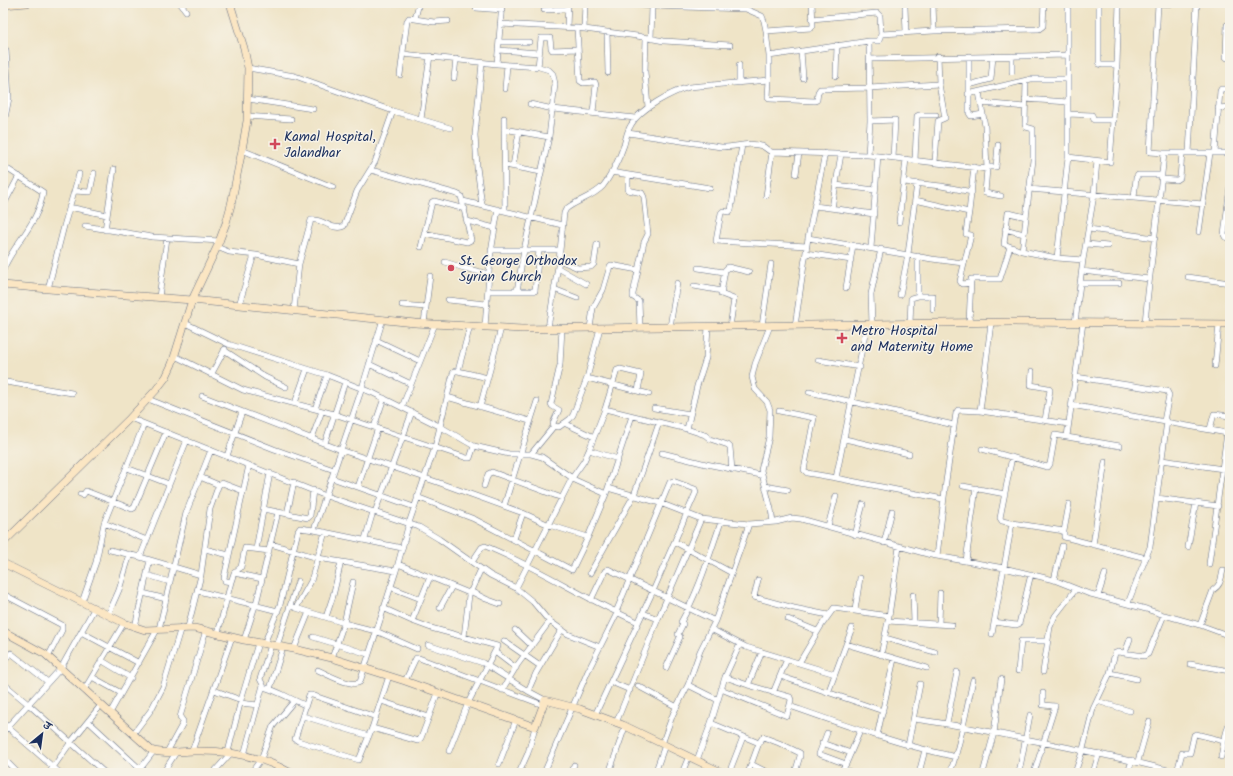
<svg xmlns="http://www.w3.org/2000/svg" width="1233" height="776" viewBox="0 0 1233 776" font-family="Kalam,'Playpen Sans Deva',sans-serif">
	<rect width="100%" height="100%" fill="#f7f3e8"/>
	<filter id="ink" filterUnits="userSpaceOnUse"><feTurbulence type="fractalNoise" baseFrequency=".025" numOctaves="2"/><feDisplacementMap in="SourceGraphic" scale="8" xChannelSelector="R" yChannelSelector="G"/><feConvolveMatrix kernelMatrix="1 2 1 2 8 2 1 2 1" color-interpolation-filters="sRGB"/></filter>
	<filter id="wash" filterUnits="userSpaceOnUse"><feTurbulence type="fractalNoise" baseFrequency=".012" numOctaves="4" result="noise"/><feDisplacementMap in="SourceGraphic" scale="16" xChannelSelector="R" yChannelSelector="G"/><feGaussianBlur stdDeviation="0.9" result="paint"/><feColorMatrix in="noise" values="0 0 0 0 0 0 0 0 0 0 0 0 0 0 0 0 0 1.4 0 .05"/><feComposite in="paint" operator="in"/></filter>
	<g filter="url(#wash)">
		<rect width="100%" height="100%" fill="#efe4c7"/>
	</g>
	<g filter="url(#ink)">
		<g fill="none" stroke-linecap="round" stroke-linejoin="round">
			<g stroke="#656e83" stroke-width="6">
				<path id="street" d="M180 3 186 11
					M638 3 641 5 652 6 746 9 762 16 764 21 766 31 811 28 813 26 812 3
					M1068 3V157L1057 258 1083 260 1075 323
					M1099 3V64L1102 65H1117
					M1123 3 1158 4 1184 3
					M1158 4 1150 152 1164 153H1230
					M905 7 906 32
					M476 8 502 10
					M544 10 568 9
					M415 19 434 22 448 21
					M812 19 877 13 880 16 881 34
					M500 24 577 28 637 36 664 41 730 45
					M1227 25 1226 57 1227 58H1230
					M567 27 568 3
					M577 28 580 81 583 83 595 82 596 85 593 112
					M584 29 585 3
					M934 31 1039 29 1043 26 1044 3
					M607 32 608 73
					M646 38 645 72 648 107
					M651 39 652 6
					M869 41H879L881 34 934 31 933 4 976 3
					M499 42H529
					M498 50 539 53
					M801 51 803 78
					M403 54 497 64 539 67 549 70 553 74 555 84 549 137 524 250 517 291
					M769 56 869 41 870 121 868 155 878 156 871 248
					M969 56V113L971 116 983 114
					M1012 56V72
					M869 59 1067 55
					M497 64 502 3
					M739 65V83
					M538 67 541 38H550L551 48 552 50 578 49
					M248 68 295 76 393 111 450 128
					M400 75 407 21 409 18 415 19 419 3
					M836 76 837 45
					M454 78 456 59
					M769 80 768 97 770 99 815 101 817 100 818 92 820 89 869 88 939 84
					M969 85 991 79 993 56
					M505 89 507 65
					M979 92 985 126 987 169 985 193 1001 196
					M968 94 1031 79H1068
					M248 99 313 109
					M1025 99 1068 102
					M981 103 1025 107
					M530 104 553 109 635 118
					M1218 108 1230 107
					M1068 114 1092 115 1094 120H1114
					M247 116 291 119
					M504 118 505 211
					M421 119 430 56
					M870 121 895 120 893 158
					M4 123 9 98 6 50
					M504 129 549 137
					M628 133 721 147C735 148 747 141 762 146 766 147 767 151 772 152L868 155
					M742 145 731 210 729 212 723 211 721 213 716 241 807 246
					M242 150 333 187
					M1189 153 1197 3
					M1215 153 1220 91 1221 89H1230
					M878 156 987 169
					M1068 157 1110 162 1117 65 1119 3
					M915 160 917 116 919 115H936
					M935 162 938 121 945 118 939 84 938 56
					M505 165 541 172
					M3 166 43 192C39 223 14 243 3 270
					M513 166 519 132
					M987 167H996L998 145
					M371 170 457 194 461 196 471 240 467 242 424 233
					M611 172 710 188
					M796 174 799 153
					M628 175V190L642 193 644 197 648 234 644 242 633 294V297L639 301 640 327
					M1162 179 1177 180 1180 178 1182 153
					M904 182 941 186 972 192
					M836 185 875 190
					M1230 186 1224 235 1225 237 1230 238
					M1029 189 1203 204
					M74 191 90 192 94 173
					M766 196 772 152
					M1134 198 1136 178 1138 175H1162
					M915 200 969 212
					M463 201 562 225
					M482 205 477 167 475 135 482 63
					M3 206 19 176
					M815 206 874 214
					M69 207 107 215
					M832 208 841 154
					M1026 217 1009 213H1008L1004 244 1022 251 1057 258
					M467 221 495 228
					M899 222 906 159
					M85 226 152 237 220 241
					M1005 229 1024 234
					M1089 229 1155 238
					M105 230 114 169
					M1199 232 1210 153
					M808 238 932 259 963 263
					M1087 244 1108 246
					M217 247 229 252 256 255 299 264
					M421 247 432 202 434 201 465 209
					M491 250H560
					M1022 251 1033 160V129L1026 127 1025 125 1026 81
					M806 253 851 260
					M559 260 578 268 591 267 594 264 597 244
					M1083 260 1094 195 1097 161
					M445 262 464 268 489 274
					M558 268 586 284
					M698 268 724 272
					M1082 271 1149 279
					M1188 277 1230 283
					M970 283 962 284 960 281 971 235 966 234V232L969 212 974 167
					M1080 283H1119
					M694 286 722 291
					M846 288 853 245
					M48 289 64 226 79 174
					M554 289 577 298
					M488 291H535L539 250
					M900 295 908 254 917 183
					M918 296H933V310
					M159 297 167 238
					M448 300 486 304
					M239 305 254 255
					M402 305 426 307
					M294 310 299 264 311 220C321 217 333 232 344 226L357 191 375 162 393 111
					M383 319 362 388 314 530 402 548
					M185 323 228 344 327 375 373 393 441 427 474 446 509 454H531L542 457 575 480 606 494
					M424 323 430 276
					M969 323 971 279H1000L1010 247
					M1145 323C1150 266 1159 210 1164 153
					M867 324 836 478 943 499
					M872 324 871 294 881 249
					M910 324 911 298 918 296V256
					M762 326 771 264
					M770 326 755 364 752 377 755 389 767 402 770 410 769 437 761 470 771 509 773 522
					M795 326 808 238 825 153
					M485 327 490 259 498 209
					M670 327 677 283
					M730 327 734 299 721 294 725 270 728 267 749 272
					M548 328 559 260 564 213 566 209C577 200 593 197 603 186 611 176 620 157 624 145 626 138 627 131 631 125 639 109 672 92 689 87L769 80V56L766 31
					M590 328 593 308 603 290 610 266 611 265 638 270
					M376 340 420 361
					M224 350 265 377 286 387
					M175 356 243 390 334 414 467 458H470L474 446
					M818 360 860 367
					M369 364 411 384
					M1215 366 1219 324
					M458 371 470 326
					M1032 371 1031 385 1048 388 1050 390 1045 420
					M211 375 225 349
					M1076 377 1167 391 1169 395 1164 421
					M587 378 649 394
					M3 383 6 382 72 393
					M809 392 954 425
					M202 396 341 450 437 482 523 513 549 525 588 537
					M447 397 530 421
					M148 399 274 449 334 470
					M295 403 307 369
					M1071 405 1227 433 1209 564
					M402 407 435 324
					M480 407 501 328
					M654 408 690 414
					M315 409 327 375
					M605 409 687 429 705 435 710 439 728 445 730 447 732 470
					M779 411 814 418 804 470 807 473 836 478
					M980 411 991 323
					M130 418 326 496 419 527 439 539 490 575 516 588 572 478 584 461 589 450 605 409 617 370 620 369 641 374 638 391
					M564 423 594 437
					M554 426 553 423 559 410 552 406 551 404 560 365 562 328
					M374 427 384 398
					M687 429 697 386 706 358 708 327
					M1210 429 1214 414 1230 416
					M1067 436 1083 323
					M312 438 322 411
					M845 439 909 454
					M325 443 345 382
					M982 449 1047 467H1048L1050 464 1055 435 1120 446
					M589 450 618 459
					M662 453 706 464 761 475
					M531 454 554 426 559 427 570 419 573 415 587 378 600 328
					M227 456 242 412
					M1162 460 1223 469
					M1224 463 1230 464
					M127 468 169 484
					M200 477 219 485
					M332 478 414 507
					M484 486 488 474 492 472 562 498
					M765 486 788 490
					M963 486 1005 494
					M358 487 378 428
					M608 488 660 503 701 519 749 524 776 522 792 518 801 519 931 555 1004 568 1054 580 1087 593 1146 609 1164 615 1200 625 1230 636
					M80 494 83 495 86 491 132 509 134 508 166 432
					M417 497 474 519 572 570 588 537 606 494 632 416
					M1157 498 1218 506
					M1069 504 1064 531V537L1146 558
					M504 506 537 401
					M263 509 308 518 310 516 313 490
					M375 512 412 412
					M287 514 294 482
					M104 523 147 540
					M1012 523 1002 521 1000 518 1012 457
					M828 526 836 496
					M855 535 863 504
					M365 539 373 512
					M514 539 523 513
					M675 542 732 573
					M884 543 892 511
					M271 544 318 558 396 571
					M1093 545 1105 462
					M1188 547 1196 503
					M205 549 229 555
					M256 549 270 473
					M110 550 140 557 201 575 188 627
					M937 556 946 481 956 413 958 410 980 411 1069 424
					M140 557 187 440
					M966 561 976 488
					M472 562 482 547 485 546C538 567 586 600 638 622
					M398 564 469 593
					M234 573 262 579
					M590 573 634 495 659 423
					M147 575 170 582
					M201 575 210 509 219 484 222 483 243 491
					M758 580 754 597 794 608 828 615
					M1054 580 1062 546
					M231 582 234 573 241 567 245 548 269 551
					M390 587 421 599
					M516 588 533 602 548 620 568 634 600 647
					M198 591 278 611
					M470 591 486 599 500 604
					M143 593 166 599
					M3 594 62 625V630L48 657
					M913 595 914 622
					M1098 596 1105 574
					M591 600 605 571 608 569 715 621
					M82 602 96 562 104 523 144 424
					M1128 603 1150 547 1167 421
					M290 606 298 581
					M296 608 344 623 376 631 417 649
					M383 608 412 621 431 628 497 646 496 649 468 703 449 751
					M440 608 452 586
					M855 610 860 578
					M643 613 658 619
					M108 615 119 590 130 554
					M326 617 333 596 341 562
					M788 619 817 631
					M412 621 430 577
					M888 621 952 625
					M994 622 1016 625 1019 624 1031 574
					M939 624 940 593
					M1200 625 1213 590C1221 585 1221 579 1223 570
					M135 627 150 560
					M159 629 186 513 211 450
					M711 629 746 647 835 674
					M515 630 532 646
					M81 632 139 663
					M218 633 231 582 225 581 224 578 249 465
					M992 634 1012 523 1064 531
					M313 637 368 654
					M464 637 469 595 481 569
					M885 638 935 652
					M244 640 257 600 278 512
					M504 641 540 666
					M264 644 280 605 298 531 300 528 314 530
					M846 644 927 668
					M428 645 483 663 528 691 545 700
					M277 646 290 606 296 608 311 581 325 532
					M294 649 309 612
					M495 652 516 668
					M1125 653 1130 639
					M881 655 889 616 899 547
					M332 658 344 623 353 582
					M101 660 131 678
					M3 661 11 653 48 682
					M799 663 821 626 834 608 889 616
					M1190 664 1230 671
					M666 668 680 637 678 634 683 624 681 622C699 591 709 556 721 522
					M318 670C326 674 352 688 360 682L396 571 409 523 435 447 453 373 455 371H458L488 378
					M1018 671 1021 641H1047
					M1043 672 1050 627 1055 616 1076 589
					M1110 673 1137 679
					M780 676 883 711
					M92 677 121 693
					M405 681 415 660 416 658H419L543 705
					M611 682 630 690
					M3 683 28 704 105 773
					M688 685 718 700
					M748 685 762 652
					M638 686 677 707
					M263 687C279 691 290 699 305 705
					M270 689 283 647
					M721 689 787 716 791 700 790 697 748 685 725 677
					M84 690 124 623
					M214 690 241 700
					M502 690 518 664 550 621
					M528 691 536 673 562 629
					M773 693 787 659
					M828 693 852 628
					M381 701 429 717
					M1097 701 1130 711
					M240 703 258 705
					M790 706C844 725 899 745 956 757
					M110 713 157 630
					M595 715 653 591 696 492 695 489 673 481 670 482 616 612
					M303 716 369 736
					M376 717 312 695H309L295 739 298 741 359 760 372 728 389 676
					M914 719C951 724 988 731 1025 739 1077 749 1128 759 1179 773
					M88 721 140 769
					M3 723 60 773
					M616 723 658 619 701 519
					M711 723 759 743
					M947 723 957 672
					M372 728 418 741 421 738 438 693
					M3 732 61 668 94 609
					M827 733 819 754 846 764
					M133 734 151 710 163 687 181 627
					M877 736 894 659
					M822 743 851 753
					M662 744 673 714 688 685 700 651 715 621 749 524
					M908 746 920 684
					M192 751 232 637
					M167 752 183 723V721L180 717 206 630
					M228 752 241 700 258 643
					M244 755 263 685 260 679 271 645
					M1221 757 1224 741
					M3 758 18 773
					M697 760 711 723 725 677 740 644
					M1138 761 1149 722
					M499 764 516 720
					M751 764 769 773
					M843 769 853 773
					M920 771 927 773
					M1177 772 1182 753H1190L1194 735 1196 734 1224 741 1230 719
					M49 773 71 742 101 705
					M137 773 154 751
					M163 773 177 751
					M213 773 231 753
					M251 773 261 759 273 726 294 701
					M519 773 528 753 535 727
					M544 773 588 671 617 613
					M570 773 574 765
					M609 773 625 727
					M655 773 665 745
					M682 773 689 756
					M729 773 743 737
					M748 773 759 743 763 737 779 743 800 753V756L795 773
					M840 773 846 764 860 731
					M919 773 925 750
					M950 773C961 743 966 711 973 680
					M983 773 994 733 1001 679
					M1019 773 1030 715
					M1034 773 1055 706 1043 705V693
					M1075 773 1083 749 1093 709 1110 673 1115 653 1118 652 1144 656 1148 654 1164 615
					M1093 773 1099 753
					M1128 773 1132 760"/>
			</g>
			<g stroke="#656e83" stroke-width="8">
				<path id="secondary" d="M3 5 27 3
					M3 285 60 290 192 300 415 323 522 329 1010 322 1230 324
					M3 543 130 418 156 390 166 377 172 364 192 300 217 247 226 223 231 205 242 150 247 121 248 68 244 48 230 3
					M3 563 108 615 124 623 145 630 194 628 244 640 294 649 332 658 405 681 535 727 545 700 580 709 623 725 723 773
					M3 631 45 654 151 750C164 755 180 751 194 751 228 750 261 756 291 773"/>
			</g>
			<use href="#street" stroke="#fff" stroke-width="5"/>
			<use href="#secondary" stroke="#fbe6c3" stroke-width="7"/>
		</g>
	</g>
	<g fill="#d1495b" stroke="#f7f3e8" stroke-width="1.5">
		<path d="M273 138h4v4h4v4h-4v4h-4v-4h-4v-4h4z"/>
		<circle cx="451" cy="268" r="4"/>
		<path d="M840 332h4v4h4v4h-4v4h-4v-4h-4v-4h4z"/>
	</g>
	<g text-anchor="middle" stroke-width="3" stroke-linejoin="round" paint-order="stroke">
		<g font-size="14" fill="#1b2f5e" stroke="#f7f3e8" text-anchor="start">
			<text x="284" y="141">Kamal Hospital,<tspan x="284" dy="16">Jalandhar</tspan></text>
			<text x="459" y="265">St. George Orthodox<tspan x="459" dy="16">Syrian Church</tspan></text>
			<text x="851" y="335">Metro Hospital<tspan x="851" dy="16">and Maternity Home</tspan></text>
		</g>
	</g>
	<rect width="1233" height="776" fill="none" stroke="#f7f3e8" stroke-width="16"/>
	<g transform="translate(42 734) rotate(29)" stroke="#f7f3e8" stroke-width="3" paint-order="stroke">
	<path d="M0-3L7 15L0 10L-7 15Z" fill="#1b2f5e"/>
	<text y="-6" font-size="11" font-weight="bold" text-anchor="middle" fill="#1b2f5e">उ</text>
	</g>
</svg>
